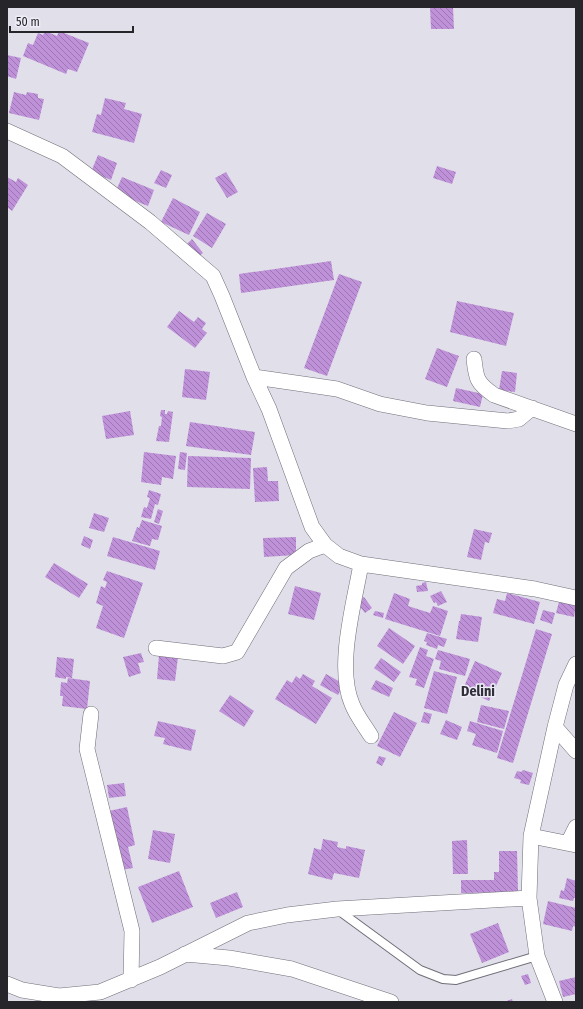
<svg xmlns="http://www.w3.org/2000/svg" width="583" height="1009" viewBox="0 0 583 1009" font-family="'Fira Sans Condensed',sans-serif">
	<defs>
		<pattern id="building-back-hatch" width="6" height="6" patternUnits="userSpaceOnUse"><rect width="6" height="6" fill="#bf91d9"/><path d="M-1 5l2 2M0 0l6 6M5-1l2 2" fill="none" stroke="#9b76b0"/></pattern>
	</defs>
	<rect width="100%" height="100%" fill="#e0dfea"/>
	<path fill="url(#building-back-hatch)" d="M430 7H453L454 29H431Z
		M45 31 57 36 59 31 89 43 77 72 68 69 66 74 23 56 28 43 33 45 38 33 43 35Z
		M7 55 21 58 16 79 7 76Z
		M14 92 26 95 27 92 38 94V98L44 99 39 120 9 113Z
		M105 98 126 103 124 109 142 114 134 143 92 132 97 114 101 115Z
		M98 155 117 163 111 180 91 172Z
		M437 166 456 172 452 184 433 178Z
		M161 170 172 175 166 188 154 183Z
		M226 172 238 192 227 198 215 178Z
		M7 177 16 182 18 178 28 185 12 211 7 207Z
		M122 177 154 190 148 206 115 193Z
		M173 198 200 212 189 235 161 222Z
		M207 213 226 224 212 248 193 236Z
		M192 239 203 253 198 257 187 244Z
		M331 261 334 280 241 293 239 274Z
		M339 274 362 282 327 376 304 368Z
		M457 301 514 313 506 346 450 332Z
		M179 311 194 322 198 317 206 323 202 329 207 333 195 348 167 327Z
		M437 348 459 356 447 387 425 379Z
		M185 369 210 372 206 400 182 397Z
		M502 371 517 373 515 392 499 390Z
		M456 388 483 394 480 407 453 401Z
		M161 410H165V414H167L168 411 173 412 169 442 156 441 159 426H161L162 417 160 416Z
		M130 411 134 435 106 439 102 416Z
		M190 422 255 432 251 455 186 446Z
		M144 452 176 456 173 479 162 477 161 485 141 482Z
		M180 452 187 453 185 470 178 469Z
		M188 456 251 458 250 489 187 487Z
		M267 467 268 481H278L279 501 255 502 253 468Z
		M149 490 161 494 158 505 155 504 151 519 141 517 144 507 147 508 150 498 147 497Z
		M158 509 163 511 159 524 154 522Z
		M94 513 109 518 104 532 89 528Z
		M142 520 162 526 158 540 152 539 150 546 132 541 137 527 139 528Z
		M474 529 492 533 489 543 485 542 481 560 467 557Z
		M84 536 93 540 90 549 81 545Z
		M113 537 160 551 155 570 107 556Z
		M296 537V555L264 557 263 538Z
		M54 563 88 584 79 598 45 577Z
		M107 571 143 583 124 638 96 628 103 606 96 603 101 586 105 588 107 582 103 580Z
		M426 582 428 591 417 592 416 586 422 585V583Z
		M295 586 321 593 314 620 288 614Z
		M441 591 447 602 438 606 436 602 434 603 430 596Z
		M394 593 410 599 408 606 430 613 433 606 448 611 440 636 385 619Z
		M507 593 540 602 534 624 493 613 497 599 505 601Z
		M364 597 372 608 365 613 357 603Z
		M560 598 576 603 574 617 556 613Z
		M543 610 555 613 552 624 540 620Z
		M375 611 384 613 383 618 373 615Z
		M461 614 482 617 478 642 456 639 459 621H460Z
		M389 628 415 646 403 664 377 646Z
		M536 629 552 634 513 763 497 758Z
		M427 633 447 639 444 647 438 645 437 649 426 645 427 642 424 641Z
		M420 647 428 650 426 656 434 659 424 688 415 685 417 679 409 677Z
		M438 650 470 659 465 676 439 669 441 661 435 659Z
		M141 653 144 662 138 663 141 673 129 677 123 657Z
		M159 655 178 657 175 681 157 679Z
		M57 657 74 659 72 678 66 677V679L55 677Z
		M381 658 401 672 394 682 374 668Z
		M475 661 502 673 489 701 463 689Z
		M434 671 457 677 447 714 424 708Z
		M303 674 315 681 312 686 332 698 316 724 275 699 287 680 292 683 296 676 300 679Z
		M326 674 344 684 338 695 320 685Z
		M68 678 90 681 87 709 62 706 63 696H60L61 682 67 683Z
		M376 680 393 688 389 697 371 689Z
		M230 695 254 711 244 727 219 711Z
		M481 705 509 711 504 729 477 722Z
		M394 712 417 723 400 757 377 746Z
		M424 712 432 714 429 724 421 722Z
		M446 720 462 727 457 740 440 734Z
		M158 721 196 730 191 751 163 744 165 738 154 736Z
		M470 721 503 731 497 753 472 745 476 734 467 731Z
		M379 756 386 758 382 766 376 763Z
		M523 770 533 773 529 785 520 783 521 780 514 778 517 771 521 772Z
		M124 783 126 796 109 798 107 785Z
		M127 807 135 845 128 847 133 868 121 870 109 811Z
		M153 830 175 834 170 863 148 859Z
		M323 839 338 842 337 847 346 849V846L365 850 359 878 334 873 332 880 308 874 314 848 321 850Z
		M467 840 468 874H453L452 841Z
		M499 851H517L518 892 461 893V880H494V872H499Z
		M179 871 193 907 152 923 138 887Z
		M567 878 576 881V898H574L573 901 559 898 561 890 564 891Z
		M237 892 243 907 216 918 210 903Z
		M548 901 576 908V927L573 926 572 931 543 924Z
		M498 923 509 952 482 963 470 934Z
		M528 974 531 983 525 985 521 976Z
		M576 977V994L563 997 559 981Z
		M512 999 513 1002H504Z"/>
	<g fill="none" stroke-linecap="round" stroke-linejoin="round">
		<g stroke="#6f6f78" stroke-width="10">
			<path id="service" d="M338 910 420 970 443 979 456 980 537 956"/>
		</g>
		<g stroke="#6f6f78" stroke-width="16">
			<path id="minor" d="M7 131 62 156 150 222 213 276 222 296 254 377 269 409 312 527 325 545 339 556 361 564 535 589 576 598
				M474 359C476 379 477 383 494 395L576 424
				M254 377 337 389 380 404 427 413 508 421 519 419 532 408
				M361 564C354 604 336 667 352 704 356 715 365 726 371 736
				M156 648 223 656 237 652 286 568 309 551 325 545
				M91 714 87 749 132 931 131 980
				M555 727 576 751
				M531 836 576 845
				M568 843 576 827
				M185 954 229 958 292 969 391 1002
				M7 984 22 990 59 996 100 992 160 967 248 923 287 915 337 909 529 898
				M555 1002 537 956 529 898 531 836 555 727 566 685 576 664"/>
		</g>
		<use href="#service" stroke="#fff" stroke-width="8"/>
		<use href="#minor" stroke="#fff" stroke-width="15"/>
	</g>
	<g text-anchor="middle" stroke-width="3" stroke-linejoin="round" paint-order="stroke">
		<g font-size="14" font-weight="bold" fill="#302f37" stroke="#edecf7">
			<text x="478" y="696">Delini</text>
		</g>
	</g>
	<rect width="583" height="1009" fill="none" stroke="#26262a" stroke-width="16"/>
	<path d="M10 26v6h123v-6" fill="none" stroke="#26262a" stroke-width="2"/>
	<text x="16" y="26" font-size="12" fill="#26262a" stroke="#edecf7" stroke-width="3" paint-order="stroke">50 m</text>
</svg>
